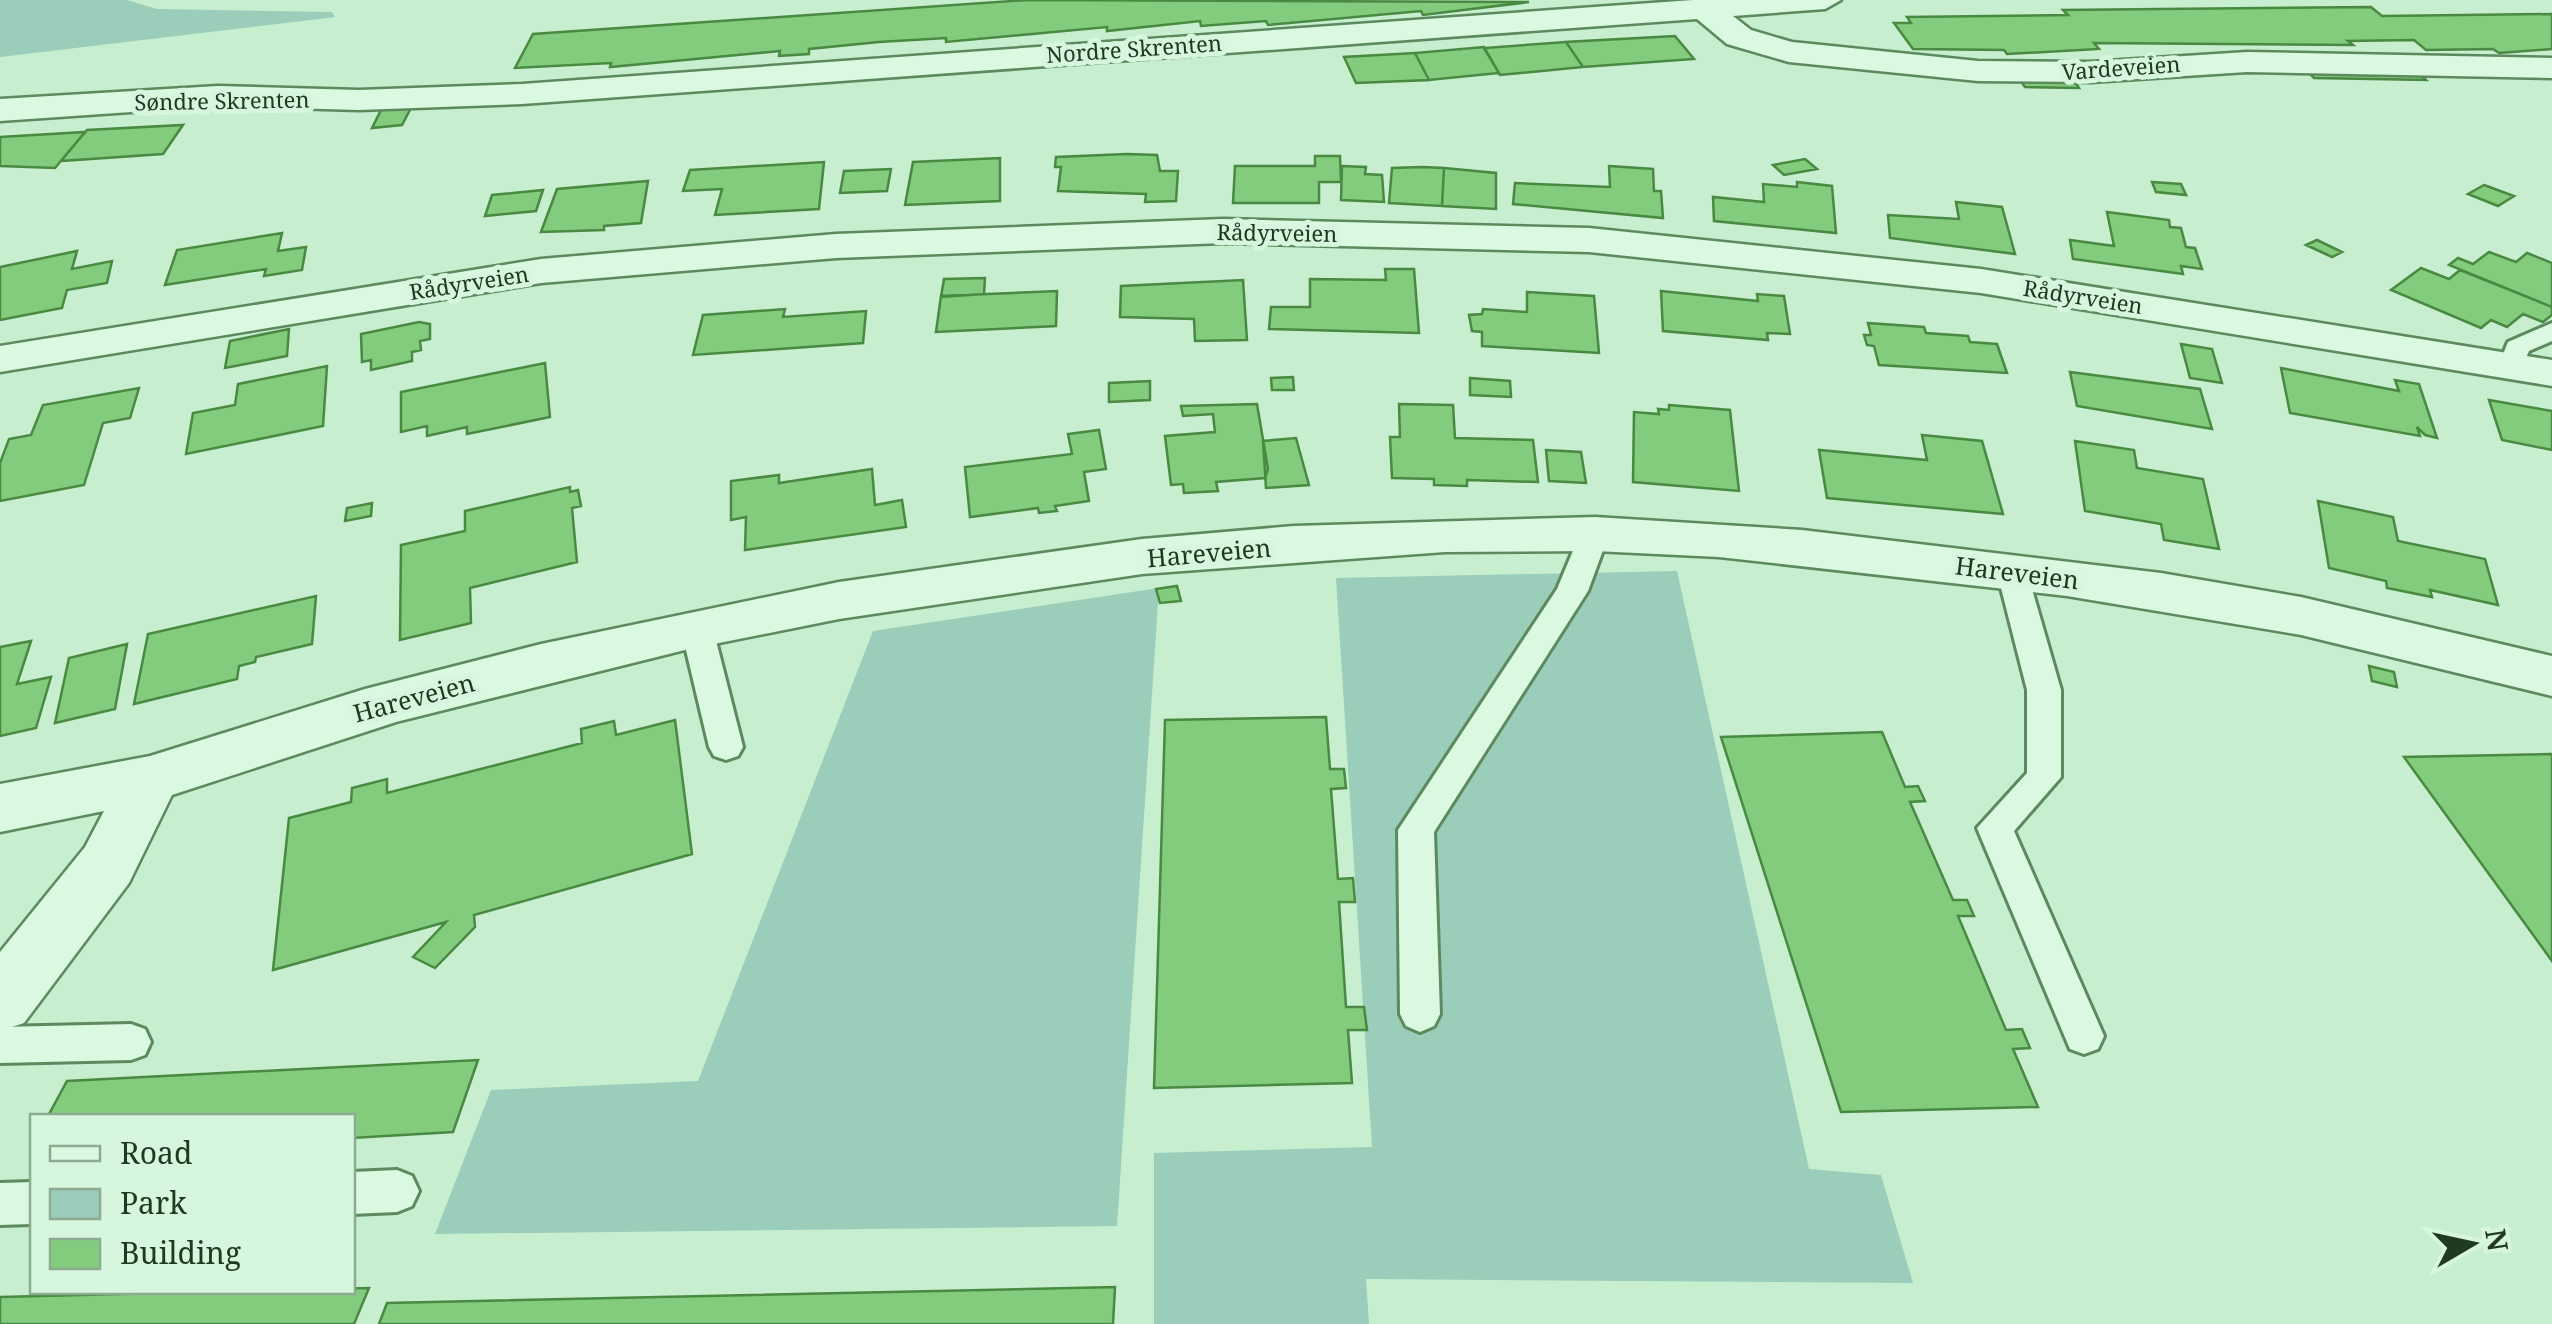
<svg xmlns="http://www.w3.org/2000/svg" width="2552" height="1324" viewBox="0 0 2552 1324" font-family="'Noto Serif',serif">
	<rect width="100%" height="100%" fill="#c6eecf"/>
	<path fill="#9acdba" d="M0 0H127L157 9 332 12 335 17 0 57Z
		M1677 571 1809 1169 1881 1175 1913 1283 1366 1279 1369 1324H1154V1153L1372 1147 1336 578Z
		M1159 588 1117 1226 435 1234 491 1090 698 1081 873 631Z"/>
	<path fill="#83cc7d" stroke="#498942" stroke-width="2.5" d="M1027 0 1529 2 1423 15 1421 11 1268 25 1266 21 1201 26 1200 21 1107 31V27L946 42V38L879 42 809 49V54L779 56 780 51 610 67 611 63 515 68 533 34Z
		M2371 7 2382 16 2552 14V49L2499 53 2493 49 2426 50 2414 40 2348 41 2353 45 2094 43 2099 49 2007 54 2004 50 1913 49 1894 23H1911L1907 17 2068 15 2063 10Z
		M1675 36 1694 59 1583 67 1566 42Z
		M1566 42 1583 67 1500 75 1484 48Z
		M1484 47 1499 73 1429 80 1415 53Z
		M1415 53 1429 80 1356 83 1344 57Z
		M2305 69 2416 71 2426 80 2314 78Z
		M2019 79H2073L2079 88 2025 87Z
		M411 108 402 125 372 128 381 110Z
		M183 125 163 154 61 161 87 130Z
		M85 132 55 168 0 166V137Z
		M1127 154 1157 155 1160 171H1178L1176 201 1145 202 1146 194 1058 191 1061 167H1055L1056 157Z
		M1315 156H1340L1341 182H1319V203H1233L1235 166H1315Z
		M1000 158V201L905 205 913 162Z
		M1805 159 1817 169 1784 175 1773 165Z
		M824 162 819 209 715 215 722 189 683 191 690 170Z
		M1342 166 1366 167 1365 174 1382 175 1384 202 1341 200Z
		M1609 166 1653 169 1654 191H1661L1663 218 1513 204 1515 183 1610 187Z
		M1422 167 1444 168 1442 206 1389 203 1392 168Z
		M1444 168 1496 173V209L1442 206Z
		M891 169 887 191 840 193 844 171Z
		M648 181 641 223 604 226V230L541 232 557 189Z
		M1797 182 1832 186 1836 233 1714 221 1713 197 1764 202 1763 184 1797 187Z
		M2152 182 2181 184 2186 195 2156 192Z
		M2484 185 2514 196 2498 206 2468 194Z
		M543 190 536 211 485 216 492 195Z
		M1956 202 2002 207 2015 254 1890 238 1888 215 1959 219Z
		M2107 212 2169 220 2170 227 2181 228 2186 247 2195 248 2202 269 2181 266 2183 274 2073 259 2070 240 2114 246Z
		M282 233 278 251 306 247 302 270 264 276 266 269 165 285 177 250Z
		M2317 240 2342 252 2332 257 2306 245Z
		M77 251 72 269 112 261 107 283 67 290 62 308 0 320V267Z
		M2489 252 2516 262 2527 253 2552 263V307L2449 265 2458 258 2473 264Z
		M2421 268 2449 279 2460 270 2552 307V315L2543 322 2523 314 2507 327 2491 320 2481 328 2391 290Z
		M1385 269H1414L1419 333 1269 329 1271 307H1310V279L1386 280Z
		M985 278 984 294 941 297 944 279Z
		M1243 280 1247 340 1195 341 1194 319 1120 317 1121 286Z
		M1057 291 1056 326 936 332 941 296Z
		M1661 291 1758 301 1757 294 1784 296 1790 334 1767 333 1768 340 1663 331Z
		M1527 292 1594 296 1599 353 1482 346V332L1472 331 1469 315 1482 314 1483 309 1527 312Z
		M785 309 783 317 866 311 863 343 693 355 703 315Z
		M419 322 430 324V339L420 341 421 350 412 352V361L371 370V360L362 362 361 334Z
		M1868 323 1924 327 1926 333 1968 336 1970 342 1997 344 2007 373 1879 365 1874 346 1867 345 1864 335H1871Z
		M289 329 287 356 225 368 230 341Z
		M2181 344 2212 349 2222 383 2190 378Z
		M545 363 550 417 467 434V427L427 436V426L401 432V392Z
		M327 366 323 426 186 454 193 413 235 405 238 384Z
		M2281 368 2399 391 2395 380 2419 384 2437 438 2425 435 2417 427 2420 436 2290 413Z
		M2070 372 2200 389 2212 429 2077 406Z
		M1293 377 1294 390H1272L1271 378Z
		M1470 378 1510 381 1511 397 1470 395Z
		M1150 381V400L1109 402V383Z
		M139 388 130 418 103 423 84 485 0 501V463L9 439 31 435 43 405Z
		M2489 400 2552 411V450L2502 440Z
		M1257 404 1268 469 1265 478 1216 482 1218 491 1184 493 1183 484 1171 485 1165 436 1215 432 1213 414 1183 416 1181 406Z
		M1399 404 1453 405 1455 438 1533 440 1538 482 1467 480V486L1434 485V479L1392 478 1390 437H1400Z
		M1669 405 1730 410 1739 491 1633 482 1634 412 1659 414 1658 409 1669 410Z
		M1099 430 1106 469 1084 472 1089 501 1055 506 1057 511 1039 513 1038 508 970 517 965 467 1072 454 1068 434Z
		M1922 435 1982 441 2003 514 1827 498 1819 450 1927 460Z
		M1296 438 1309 485 1266 488 1263 441Z
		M2075 441 2134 450 2137 468 2203 479 2219 549 2164 540 2161 524 2085 511Z
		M1546 450 1581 452 1586 483 1549 481Z
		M872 469 875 505 902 500 906 527 745 550 746 517 731 520V481L779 475V483Z
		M570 487V492L578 490 581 506 572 508 577 562 470 588 471 623 400 640 401 545 465 531V511Z
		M2318 501 2393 517 2398 541 2485 559 2498 605 2430 590 2432 597 2387 588 2386 581 2329 568Z
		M372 503 371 516 345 521 347 508Z
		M1177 586 1181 601 1160 603 1156 589Z
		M316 596 312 644 256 657 255 662 239 666 237 679 134 704 148 634Z
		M31 641 17 684 51 677 36 728 0 736V647Z
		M127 644 115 709 55 723 69 658Z
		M2369 666 2394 672 2397 687 2372 681Z
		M1326 717 1330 769H1344L1346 788 1331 789 1338 879 1353 878 1355 902H1339L1346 1007H1364L1367 1030H1348L1352 1083 1154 1088 1165 720Z
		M675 720 692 854 474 915 475 927 435 968 413 957 446 922 273 970 289 818 351 802 352 788 387 779V793L582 743 581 729 614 721 616 735Z
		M1882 732 1905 787 1918 786 1925 801 1910 802 1953 900H1967L1974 916H1958L2006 1030 2022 1029 2030 1048 2013 1049 2038 1107 1841 1112 1721 737Z
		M2552 754V961L2404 757Z
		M478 1060 453 1132 352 1138V1116H48L67 1081Z
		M1115 1287 1113 1324H379L387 1303Z
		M369 1288 354 1324H0V1297Z"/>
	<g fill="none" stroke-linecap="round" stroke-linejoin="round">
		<g stroke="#5c8a5e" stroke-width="6">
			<path id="service" d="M2552 323V341L2529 351 2521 370H2503L2499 364 2508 342Z
				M1594 524 1609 534 1588 591 1434 832 1440 1014 1434 1026 1420 1032 1406 1026 1400 1014 1398 830 1557 589 1583 527Z
				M2012 562 2023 565 2027 572 2061 690V777L2014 831 2104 1036 2098 1049 2084 1054 2070 1049 1977 828 2027 773V690L1997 572 2001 565Z
				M697 618 708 621 713 629 743 747 738 756 726 760 714 756 709 747 681 629 686 621Z
				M131 1024 145 1029 151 1042 145 1055 131 1060 0 1063V1027Z
				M397 1170 412 1176 419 1191 412 1206 397 1212 352 1214V1172Z
				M32 1182V1224L0 1225V1183Z"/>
		</g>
		<g stroke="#5c8a5e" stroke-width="5">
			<path id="minor" d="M1693 0H1841L1825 9 1733 16 1751 30 1792 42 1978 61 2091 62 2247 52 2552 58V78L2247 72 2091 82 1978 81 1789 62 1727 44 1697 19 522 104 359 110 218 106 0 121V99L218 86 359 90 522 84Z
				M1223 219 1589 228 1981 269 2552 360V386L1981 293 1589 252 1223 243 836 258 541 283 0 372V346L541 259 836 234Z
				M1595 517 1802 530 2161 573 2301 597 2552 656V696L2301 635 2067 596 1719 557 1595 551 1445 552 1142 574 839 619 689 649 396 722 172 795 129 883 24 1023 0 1031V952L85 847 104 811 0 832V784L150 756 365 689 541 644 839 582 1142 539 1294 526Z"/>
		</g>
		<use href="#service" fill="#daf9e0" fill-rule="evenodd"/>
		<use href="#minor" fill="#daf9e0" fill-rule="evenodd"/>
	</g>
	<g text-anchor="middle" stroke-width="10" stroke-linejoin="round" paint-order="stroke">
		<g font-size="22" fill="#203a20" stroke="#d6f6dd">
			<text transform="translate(1134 49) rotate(-4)" y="8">Nordre Skrenten</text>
			<text transform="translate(2121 68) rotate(-4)" y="8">Vardeveien</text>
			<text transform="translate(222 101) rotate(-1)" y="8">Søndre Skrenten</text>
			<text transform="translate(1277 233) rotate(1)" y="8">Rådyrveien</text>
			<text transform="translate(469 283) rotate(-9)" y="8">Rådyrveien</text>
			<text transform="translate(2083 297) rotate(9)" y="8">Rådyrveien</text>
		</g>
		<g font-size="25" fill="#203a20" stroke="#d6f6dd">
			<text transform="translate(1209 553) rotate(-5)" y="9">Hareveien</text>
			<text transform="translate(2017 573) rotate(7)" y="9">Hareveien</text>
			<text transform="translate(414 698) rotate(-15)" y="9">Hareveien</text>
		</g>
	</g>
	<rect x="30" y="1114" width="325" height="180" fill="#d6f6dd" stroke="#8dab91" stroke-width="2.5"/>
	<rect x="50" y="1146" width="50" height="15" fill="#daf9e0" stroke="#8dab91" stroke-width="2.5"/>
	<text x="120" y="1164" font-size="30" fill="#203a20">Road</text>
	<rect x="50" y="1189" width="50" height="30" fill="#9acdba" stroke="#8dab91" stroke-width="2.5"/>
	<text x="120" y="1214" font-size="30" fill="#203a20">Park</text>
	<rect x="50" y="1239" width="50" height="30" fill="#83cc7d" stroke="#8dab91" stroke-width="2.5"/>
	<text x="120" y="1264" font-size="30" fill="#203a20">Building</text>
	<g transform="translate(2472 1244) rotate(81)" stroke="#d6f6dd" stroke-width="8" paint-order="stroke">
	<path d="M0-8L18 38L0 25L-18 38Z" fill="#203a20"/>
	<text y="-15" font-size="28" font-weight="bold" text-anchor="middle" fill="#203a20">N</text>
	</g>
</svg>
